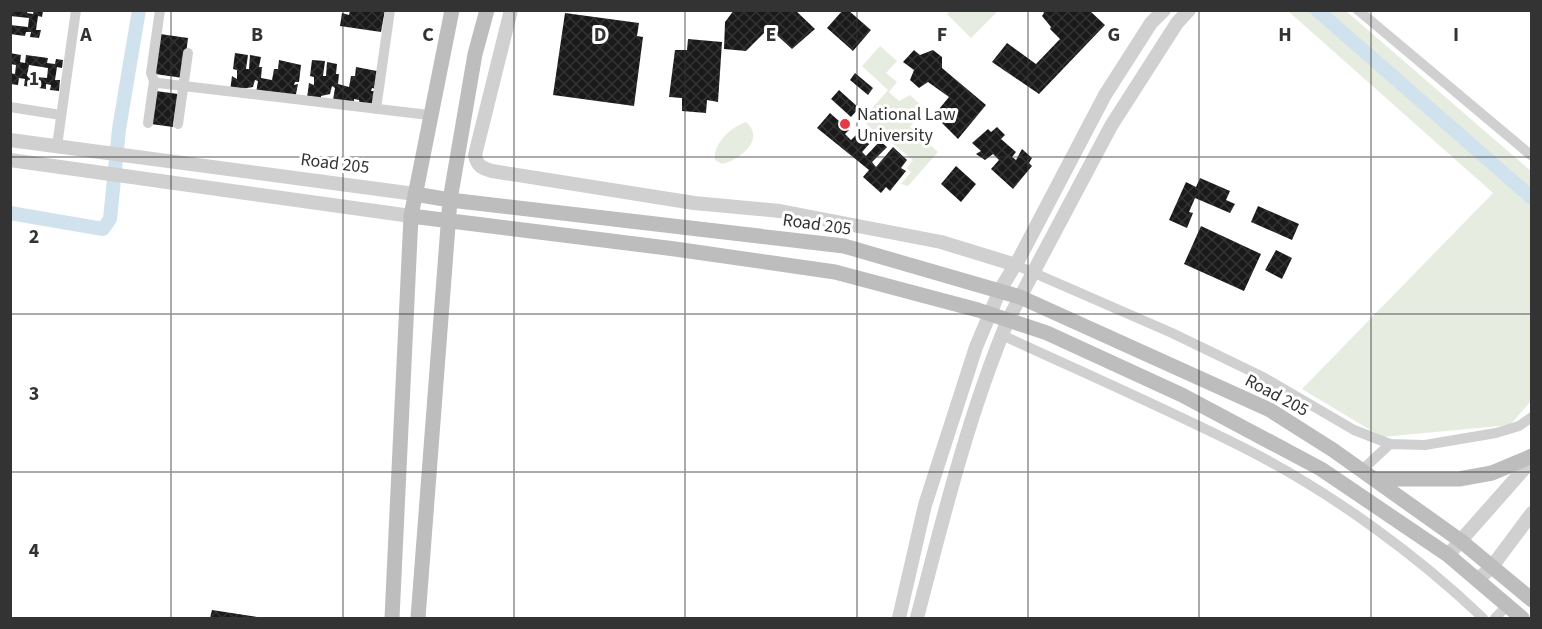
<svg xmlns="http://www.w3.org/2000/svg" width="1542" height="629" viewBox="0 0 1542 629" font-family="'Source Sans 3',sans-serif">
	<defs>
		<pattern id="building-cross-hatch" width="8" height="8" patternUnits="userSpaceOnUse" patternTransform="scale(1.5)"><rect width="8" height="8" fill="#1a1a1a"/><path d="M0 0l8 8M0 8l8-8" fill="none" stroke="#333"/></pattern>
	</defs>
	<rect width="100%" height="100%" fill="#fff"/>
	<path fill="#e6ecdf" d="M950 11 951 10 998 11 971 38 947 14Z
		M1288 11H1346L1531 171V401L1510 425 1382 437 1302 389 1493 193Z
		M880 46 897 61 886 73 897 82 889 92 899 101 910 95 925 109 910 127 938 152 908 186 901 184 911 172 907 168 913 160 891 142 888 143 862 120 888 90 862 66Z
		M746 122C766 139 740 160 722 164L715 160C713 143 731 127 746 122Z"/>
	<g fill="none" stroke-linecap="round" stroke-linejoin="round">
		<path stroke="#cfe2ee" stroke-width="14" d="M1317 10 1532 198
			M10 213 103 229 110 219 119 129 139 10"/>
	</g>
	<path fill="url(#building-cross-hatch)" fill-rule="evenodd" d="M10 10H28L27 13 33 14 34 10 43 11 42 17 38 16 36 30H41L39 38 30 37 31 32H26L25 36 10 34V25L28 27 29 18 10 16Z
		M350 10H385L381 32 340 26 342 13 349 15Z
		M734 10H795L815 29 792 49 769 28 746 51 724 49 725 22Z
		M843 10H848L871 30 853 51 827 28Z
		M1042 10H1089L1105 25 1039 94 992 62 1007 43 1036 64 1060 39 1050 29 1051 27 1042 16 1044 13Z
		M565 13 639 23 637 36 643 37 634 106 553 95Z
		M160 34 188 38 183 78 155 74Z
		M688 39 722 42 718 102 707 100 706 113 682 111V98L669 97 675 50H687Z
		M914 50 920 55 933 50 942 57V68L986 105 958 139 934 115 949 97 928 82 919 88 910 80 914 70 903 62Z
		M10 53 21 55 20 62 25 63 26 55 48 58 47 63 55 64 56 59 63 60 62 68 57 67 55 80H60L59 91 50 90 51 85 46 84V89L24 86 25 79 19 78 18 85 10 84V73L15 74 16 65 10 64ZM29 65 48 68 47 78 27 76Z
		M235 53 248 55 246 69H249L250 55 261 57 259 67H262L261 78 272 80 274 69H278L279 60 301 65 299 82H295L294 85 298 84 295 99 256 93 258 81 255 80 253 87 230 91 232 76 237 79V70L233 69Z
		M312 60 325 61 323 76H326L327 62 337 64 336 74H339L338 84 349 87 351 76H355L356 67 377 71 376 89 372 88 371 91H375L372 106 360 104 359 100 354 99V104L333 100 335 88 332 86 330 94 321 96V100L307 98 309 83 314 85V77L310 76Z
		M855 73 873 88 868 95 850 80Z
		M839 90 859 108 851 117 831 99Z
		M156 91 178 94 173 127 151 124Z
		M830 113 849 130 845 134 851 140 860 131 871 142 862 152 866 156 880 141 887 147 872 162 876 167 893 147 907 160 901 168 906 171 890 191 886 187 881 193 863 177 869 170 817 128Z
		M997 127 1005 135 1001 139 1016 152 1012 157 1016 160 1022 149 1032 158 1029 163 1032 166 1013 189 991 169 999 160 993 154 985 160 976 154 981 151 972 143 988 129 991 132Z
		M956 166 976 184 961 202 941 184Z
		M1200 178 1230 191 1226 200 1235 204 1230 213 1195 198 1189 212 1193 213 1187 228 1169 220 1186 182 1196 187Z
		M1258 206 1299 224 1292 240 1251 222Z
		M1201 226 1261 254 1244 291 1184 264Z
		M1276 250 1292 258 1282 279 1265 270Z
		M212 610 257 617V618H210Z"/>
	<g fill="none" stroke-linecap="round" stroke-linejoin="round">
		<path stroke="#d0d0d0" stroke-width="10" d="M160 10 151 73 154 81 158 83 429 115
			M1358 10 1532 156
			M10 107 61 115
			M376 109 390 10
			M148 123 154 81
			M178 124 188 53
			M57 146 76 10
			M1016 265 1172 333 1263 377 1354 430 1390 444 1425 445 1496 433 1519 426 1532 417
			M1002 335C1084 373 1169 410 1250 451 1332 493 1417 555 1483 618
			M1362 470 1390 444
			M1495 618 1507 606"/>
		<path stroke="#d0d0d0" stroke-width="14" d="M511 10 475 155C477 166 482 168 492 171L694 203 780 211 941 242 1016 265
			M10 140 415 194
			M10 160 411 216
			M1448 555 1532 460
			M1477 580 1491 568 1532 513
			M899 618 925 505 976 347 1000 290 1020 257 1105 95 1151 23 1164 10
			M917 618C943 518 968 416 1008 320L1111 126 1177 23 1189 10"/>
		<path stroke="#bdbdbd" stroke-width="15" d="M415 194 450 200 844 246 1020 297 1270 410 1333 450 1461 541 1532 600
			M411 216 675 249 835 272 978 310 1047 333 1182 395 1321 469 1448 555 1522 618
			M1375 479H1459L1492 473 1532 456
			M392 618 411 216 452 10
			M418 618 450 200 475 54 487 10"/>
	</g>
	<path fill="none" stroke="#333" stroke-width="1.5" stroke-opacity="0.55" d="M171 10V618M343 10V618M514 10V618M685 10V618M857 10V618M1028 10V618M1199 10V618M1371 10V618M10 157H1532M10 314H1532M10 472H1532"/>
	<circle fill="#e63946" stroke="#fff" stroke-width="2" cx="845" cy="124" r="6"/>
	<g text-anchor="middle" stroke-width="6" stroke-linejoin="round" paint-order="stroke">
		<g font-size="18" fill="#333" stroke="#fff" text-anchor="start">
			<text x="857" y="120">National Law<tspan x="857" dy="21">University</tspan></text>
		</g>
		<g font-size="18" fill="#333" stroke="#fff">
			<text transform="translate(335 163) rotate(7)" y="6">Road 205</text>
			<text transform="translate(817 224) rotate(8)" y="6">Road 205</text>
			<text transform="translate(1277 395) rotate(28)" y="6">Road 205</text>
		</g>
	</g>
	<g font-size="20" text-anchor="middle" font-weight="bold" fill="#333" stroke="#fff" stroke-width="6" stroke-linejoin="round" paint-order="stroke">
		<text x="86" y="41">A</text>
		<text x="257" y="41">B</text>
		<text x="428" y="41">C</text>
		<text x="600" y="41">D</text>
		<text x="771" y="41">E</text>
		<text x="942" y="41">F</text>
		<text x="1114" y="41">G</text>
		<text x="1285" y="41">H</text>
		<text x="1456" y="41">I</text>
		<text x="34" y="85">1</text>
		<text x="34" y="243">2</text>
		<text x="34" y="400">3</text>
		<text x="34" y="557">4</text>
	</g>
	<rect width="1542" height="629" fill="none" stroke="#333333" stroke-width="24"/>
</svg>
